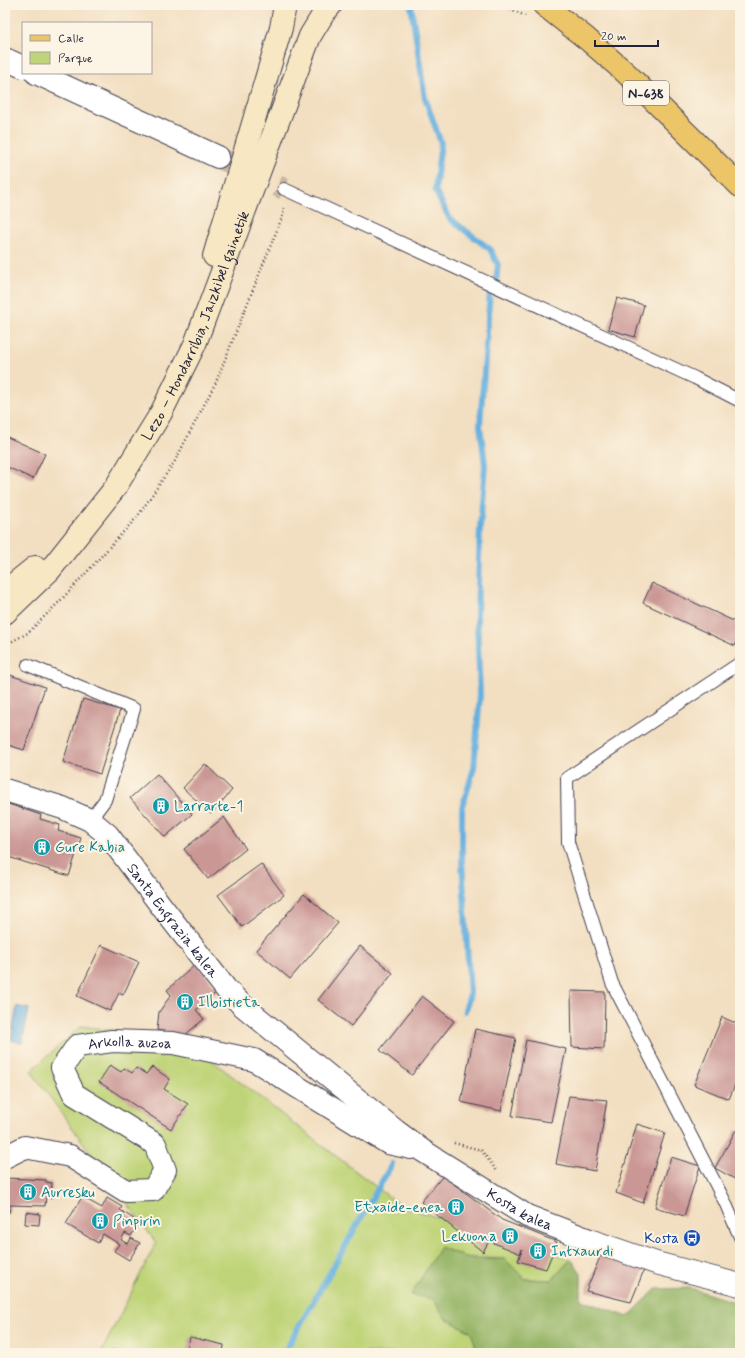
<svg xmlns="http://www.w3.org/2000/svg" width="745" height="1358" viewBox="0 0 745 1358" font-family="Mynerve,sans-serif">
	<rect width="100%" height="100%" fill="#fcf5e5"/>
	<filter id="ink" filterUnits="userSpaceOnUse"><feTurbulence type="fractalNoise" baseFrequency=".025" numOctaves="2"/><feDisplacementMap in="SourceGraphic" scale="8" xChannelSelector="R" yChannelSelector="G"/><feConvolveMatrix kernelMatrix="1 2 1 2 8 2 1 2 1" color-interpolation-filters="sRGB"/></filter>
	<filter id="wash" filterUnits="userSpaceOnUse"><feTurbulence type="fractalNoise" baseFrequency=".012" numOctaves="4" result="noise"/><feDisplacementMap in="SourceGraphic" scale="16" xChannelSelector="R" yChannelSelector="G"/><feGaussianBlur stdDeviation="0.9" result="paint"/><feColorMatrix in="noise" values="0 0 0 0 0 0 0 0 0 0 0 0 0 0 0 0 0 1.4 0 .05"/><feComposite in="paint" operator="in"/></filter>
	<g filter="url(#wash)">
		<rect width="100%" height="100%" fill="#f2dec0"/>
		<path fill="#bfd478" stroke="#707b5a" d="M81 1026 184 1039 401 1206 571 1259 552 1280 525 1279 505 1259 466 1257 440 1248 433 1299 445 1318 471 1332 478 1353H101L156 1243 31 1071Z"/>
		<path fill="#97b668" stroke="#5c6c52" d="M440 1247 470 1259H505L525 1279 552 1280 571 1259 581 1273V1300L628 1317 656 1289 690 1288 740 1304V1353H478L471 1332 445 1318 433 1299 411 1295Z"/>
		<path fill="#67b1df" stroke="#446a8d" d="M17 1006 29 1009 22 1043 11 1040Z"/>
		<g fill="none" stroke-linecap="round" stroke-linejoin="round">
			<path stroke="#67b1df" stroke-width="6" d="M411 5 425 98 441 143 435 190 450 219 490 249 498 265 496 282
				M465 1011 470 994 462 862V808L474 768 480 695 477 617 480 528 485 465 480 425 490 292
				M284 1353 392 1164"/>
		</g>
		<g id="blocks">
			<path fill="#ca9795" d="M617 298 644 305 635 337 608 329Z
				M5 436 45 454 33 479 5 466Z
				M652 583 740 624V635L735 646 643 603Z
				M7 674 45 687 24 750 5 744V682Z
				M83 699 120 710 100 774 63 762Z
				M205 764 232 790 211 814 183 788Z
				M157 774 192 814 165 837 130 798Z
				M5 803 41 815 40 819 60 825 58 831 81 838 69 876 5 856Z
				M224 817 246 849 208 879 184 849Z
				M261 864 284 895 242 927 218 895Z
				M304 894 338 923 290 979 256 950Z
				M101 945 139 962 123 995 119 993 110 1011 77 996Z
				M360 946 393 973 351 1026 318 1000Z
				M197 963 218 991 196 1010 204 1019 185 1035 157 1030 159 1012 171 995 167 990Z
				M571 991 605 992 604 1049 572 1047Z
				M422 996 454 1021 412 1075 380 1050Z
				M722 1017 740 1025V1073L729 1099 694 1085Z
				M475 1029 516 1038 501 1111 461 1102Z
				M526 1040 566 1049 551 1122 512 1116Z
				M110 1065 121 1072 124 1068 132 1073 136 1068 146 1074 152 1067 170 1079 164 1089 188 1104 171 1129 99 1082Z
				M569 1096 607 1100 595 1171 556 1164Z
				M637 1124 665 1133 643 1203 616 1193Z
				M736 1130 740 1133V1182L715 1168Z
				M671 1157 700 1166 684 1216 655 1207Z
				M443 1176 502 1220 557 1242 546 1269 518 1261 522 1249 521 1254 489 1241 483 1252 421 1202Z
				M6 1178 46 1180V1182L52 1183 51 1198 46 1197 45 1206 10 1205 9 1213H5Z
				M82 1197 102 1208 107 1198 122 1207 120 1210 134 1219 132 1222 137 1226 131 1236 125 1233 121 1240 128 1244 131 1238 140 1243 129 1260 114 1251 119 1244 103 1234 98 1243 66 1224Z
				M26 1212 40 1214 39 1225 25 1224Z
				M602 1252 644 1270 631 1302 586 1291Z
				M190 1337 224 1345 223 1353H186Z
				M112 1350 123 1352V1353H111Z"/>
		</g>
	</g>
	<g filter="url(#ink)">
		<use href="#blocks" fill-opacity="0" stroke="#413e4f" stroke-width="1"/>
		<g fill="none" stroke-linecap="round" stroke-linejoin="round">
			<path stroke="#c8b8a5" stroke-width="22" stroke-dasharray="22 11" stroke-linecap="butt" d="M218 157 284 189"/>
			<g stroke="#413e4f" stroke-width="14">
				<path id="lane" d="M284 189 695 378 740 401
					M740 663 567 778 568 842 612 983 725 1202 740 1237
					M28 665 134 709 105 800 90 820"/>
			</g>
			<g stroke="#413e4f" stroke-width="24">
				<g id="street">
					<path d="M5 59 23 67"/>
					<path d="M36 73 218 157"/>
					<path id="s1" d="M5 790 63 808 90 820 108 835 162 907 226 989 242 1005 396 1131 423 1151 527 1216 592 1241 656 1263 740 1285"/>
					<path id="s2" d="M5 1157 25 1147 70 1156 126 1191 153 1190 165 1170 155 1144 74 1094 62 1068 77 1046 112 1041 173 1043 254 1060 388 1143 411 1148"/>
				</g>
			</g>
			<g stroke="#413e4f" stroke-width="24">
				<g id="secondary">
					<path d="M214 256 281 28 285 5"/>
					<path d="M5 591 35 567"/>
					<path id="s3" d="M5 613 50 570 115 488 161 413 195 344 310 36 324 13 331 5"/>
				</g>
			</g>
			<g stroke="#413e4f" stroke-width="24">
				<path id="primary" d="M544 5 587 39 626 73 740 186"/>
			</g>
			<path stroke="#413e4f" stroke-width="2.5" stroke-dasharray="1 3" stroke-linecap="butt" d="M503 5 525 16
				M5 645 28 633 64 597 138 516 175 461 216 382 283 215 284 208
				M454 1143 481 1150 497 1171"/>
			<use href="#lane" stroke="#fff" stroke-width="12"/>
			<use href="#street" stroke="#fff" stroke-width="22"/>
			<use href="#secondary" stroke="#f7e8c3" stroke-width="22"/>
			<use href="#primary" stroke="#ecc569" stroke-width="22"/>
		</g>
	</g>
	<defs>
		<g id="building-disc" transform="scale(0.9)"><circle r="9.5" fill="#0f9aa8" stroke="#fcf5e5"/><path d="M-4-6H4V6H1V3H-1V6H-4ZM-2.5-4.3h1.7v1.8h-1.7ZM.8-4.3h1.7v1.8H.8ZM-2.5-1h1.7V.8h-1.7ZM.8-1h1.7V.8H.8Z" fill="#fff"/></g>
		<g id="bus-disc" transform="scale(0.9)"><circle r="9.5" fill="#1a4fb4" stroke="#fcf5e5"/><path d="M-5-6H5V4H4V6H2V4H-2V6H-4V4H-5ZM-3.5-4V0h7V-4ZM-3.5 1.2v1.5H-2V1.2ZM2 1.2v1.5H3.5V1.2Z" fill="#fff"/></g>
	</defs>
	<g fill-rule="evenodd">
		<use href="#building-disc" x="161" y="806"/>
		<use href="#building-disc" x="42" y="847"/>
		<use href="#building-disc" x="185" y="1002"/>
		<use href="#building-disc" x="28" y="1192"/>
		<use href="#building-disc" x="456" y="1207"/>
		<use href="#building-disc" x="100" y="1221"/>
		<use href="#building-disc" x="510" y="1236"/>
		<use href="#bus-disc" x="692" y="1238"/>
		<use href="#building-disc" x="538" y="1251"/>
	</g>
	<g text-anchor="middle" stroke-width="4" stroke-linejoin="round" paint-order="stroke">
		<rect fill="#fcf5e5" stroke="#63616e" stroke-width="1" x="623" y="81" width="46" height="24" rx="3"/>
		<g font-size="14" font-weight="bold" fill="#22223b">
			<text x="646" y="98">N-638</text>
		</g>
		<g font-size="15" fill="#22223b" stroke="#fcf5e5">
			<text dy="5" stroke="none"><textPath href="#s3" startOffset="349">Lezo – Hondarribia, Jaizkibel gainetik</textPath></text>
			<text dy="5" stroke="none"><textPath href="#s1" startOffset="221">Santa Engrazia kalea</textPath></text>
			<text dy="5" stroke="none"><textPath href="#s2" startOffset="416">Arkolla auzoa</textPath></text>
			<text dy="5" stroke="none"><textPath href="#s1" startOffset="676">Kosta kalea</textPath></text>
		</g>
		<g font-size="15" fill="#0d838f" stroke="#fcf5e5" text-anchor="start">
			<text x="174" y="811">Larrarte-1</text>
			<text x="55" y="852">Gure Kabia</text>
			<text x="198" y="1007">Ilbistieta</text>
			<text x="41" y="1197">Aurresku</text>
			<text x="443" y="1212" text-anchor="end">Etxaide-enea</text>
			<text x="113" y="1226">Pinpirin</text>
			<text x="497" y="1241" text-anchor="end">Lekuona</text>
			<text x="551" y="1256">Intxaurdi</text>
		</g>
		<g font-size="15" fill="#164399" stroke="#fcf5e5" text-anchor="end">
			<text x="679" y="1243">Kosta</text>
		</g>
	</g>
	<rect width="745" height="1358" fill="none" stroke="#fcf5e5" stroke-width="20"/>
	<rect x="22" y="22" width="130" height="52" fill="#fcf5e5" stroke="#a5a1a1"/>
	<rect x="30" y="35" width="20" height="6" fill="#ecc569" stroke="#a5a1a1"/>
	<text x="58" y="42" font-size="12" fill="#22223b">Calle</text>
	<rect x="30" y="52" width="20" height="12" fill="#bfd478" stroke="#a5a1a1"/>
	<text x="58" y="62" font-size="12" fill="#22223b">Parque</text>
	<path d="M595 40v6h63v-6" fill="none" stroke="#22223b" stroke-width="2"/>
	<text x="601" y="40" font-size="12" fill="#22223b" stroke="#fcf5e5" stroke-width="3" paint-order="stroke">20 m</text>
</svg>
